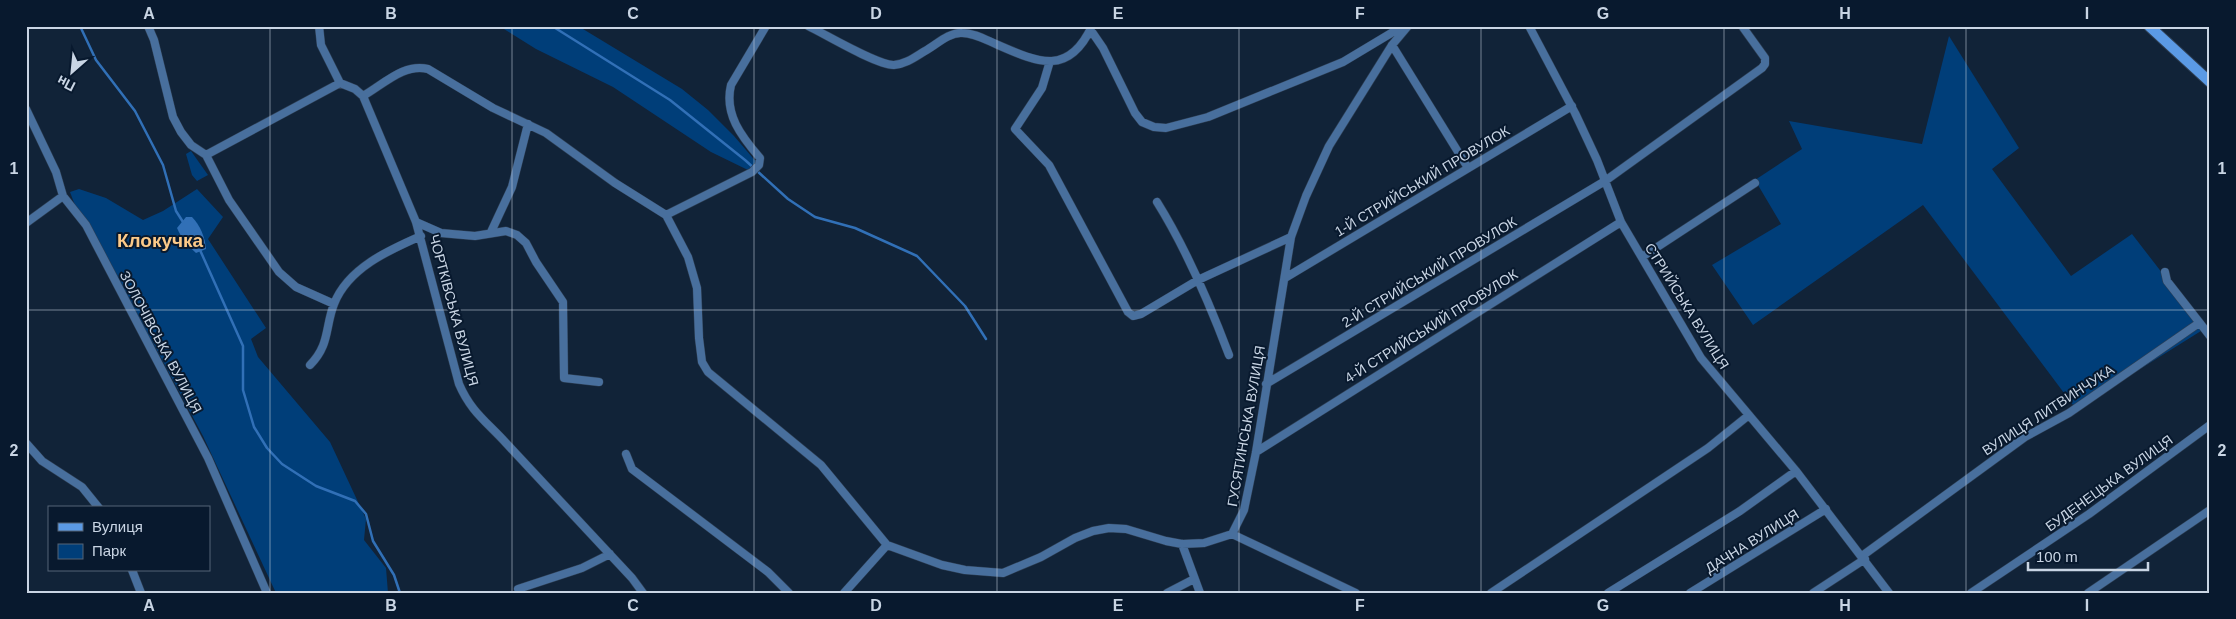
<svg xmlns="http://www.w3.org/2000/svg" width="2236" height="619" viewBox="0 0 2236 619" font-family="Arial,sans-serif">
	<rect width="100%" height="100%" fill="#112338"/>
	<path fill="#003e79" d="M499 26H578L682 89 708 110 734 136 758 164 750 171 711 152 613 87 536 49Z
		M1949 36 2019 148 1992 169 2071 276 2132 234 2166 278 2201 331 2076 409 1923 205 1753 325 1712 265 1781 224 1755 180 1802 149 1789 121 1922 144Z
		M191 151 208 175 197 181 192 175 186 154Z
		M79 189 106 198 143 220 163 211 197 189 223 217 208 239 266 328 251 339 258 357 330 442 366 519 364 540 386 568 388 593H276L203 436 153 343 136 323 82 224 70 192Z"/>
	<path fill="#3170b7" d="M186 217H192C200 225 205 237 206 249L196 253C187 245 182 239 177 228Z"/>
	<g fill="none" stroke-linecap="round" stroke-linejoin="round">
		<path stroke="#3170b7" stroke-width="2.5" d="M80 26 96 60 135 111 163 165 176 211 183 222
			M552 26 670 100 745 160 788 199 815 217 855 228 917 256 965 306 986 339
			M200 250 243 346V390L254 427 267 448 282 464 316 486 355 501 366 514 373 541 394 575 400 593"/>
		<g stroke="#2e3f54" stroke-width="9">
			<path id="street" d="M148 26 154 40 173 117 181 132 191 145 206 155 229 200 279 272 296 287 334 304
				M319 26 321 45 340 83
				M808 26C825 34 878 66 894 65 906 64 915 57 925 51 936 45 949 32 962 33 975 33 986 40 998 45 1039 63 1069 76 1092 26
				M1529 26 1575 113 1597 160 1621 222 1701 358 1796 471 1889 593
				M1090 29 1103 48 1135 113 1142 122 1154 127 1166 128 1208 117 1343 62 1403 26
				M1392 45 1468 168
				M1050 61 1042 88 1015 129 1049 165 1128 312 1133 316 1141 314 1198 280 1291 237
				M363 96C384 84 404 63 428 69L493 108 546 133 615 183 666 215 688 257 697 288 699 338 702 362 708 372 821 465 887 545 942 565 965 570 1003 573 1041 557 1075 538 1093 531 1109 528 1126 529 1166 541 1182 544 1204 543 1232 534 1244 510 1256 452 1291 237 1306 196 1329 146 1392 45 1408 26
				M26 109 56 172 63 196 86 225 208 458 267 593
				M206 155 340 83 355 89 363 96 416 222 459 384C471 412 487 422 506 443 548 488 590 533 632 578L643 593
				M1157 202C1187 250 1209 302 1229 355
				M666 215 752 172 759 165 760 158C741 136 724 114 731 85L766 26
				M416 222 441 233 452 234 475 236 506 231 517 235 526 243 536 262 563 302 564 378 599 382
				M26 223 63 196
				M491 232 512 187 528 124
				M1642 257 1755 183
				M2165 272 2167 281 2210 336
				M1285 278 1572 106
				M310 365C330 345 325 327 334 304 348 268 389 250 421 236
				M1266 384 1605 181 1762 68 1765 64V58L1742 26
				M26 443 42 461 82 487 99 508
				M1256 452 1621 222
				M626 454 632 469 768 572 789 593
				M1232 534 1356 593
				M1182 544 1200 593
				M1862 556 2025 437 2069 413 2199 323
				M132 570 141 593
				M518 589 582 568 610 554
				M844 593 887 545
				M1167 593 1194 579
				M1491 593 1708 448 1749 415
				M1608 593 1740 511 1796 471
				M1690 593 1826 509
				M1813 593 1865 559
				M1971 593 2089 514 2210 425
				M2088 593 2210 510"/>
		</g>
		<g stroke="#2e3f54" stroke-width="12">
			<path id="secondary" d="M2149 26 2210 82"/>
		</g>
		<use href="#street" stroke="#486f9d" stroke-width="8"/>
		<use href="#secondary" stroke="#5b9ae5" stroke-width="10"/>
	</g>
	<path fill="none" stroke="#c9d5e4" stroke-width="1" stroke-opacity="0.55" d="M270 26V593M512 26V593M754 26V593M997 26V593M1239 26V593M1481 26V593M1724 26V593M1966 26V593M26 310H2210"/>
	<g text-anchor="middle" stroke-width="4" stroke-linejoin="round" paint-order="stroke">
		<g font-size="14" fill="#c9d5e4" stroke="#08192e">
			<text transform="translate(1422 181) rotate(-31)" y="5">1-Й СТРИЙСЬКИЙ ПРОВУЛОК</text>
			<text transform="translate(1429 272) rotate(-31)" y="5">2-Й СТРИЙСЬКИЙ ПРОВУЛОК</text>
			<text transform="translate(1687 306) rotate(58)" y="5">СТРИЙСЬКА ВУЛИЦЯ</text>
			<text transform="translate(454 310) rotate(75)" y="5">ЧОРТКІВСЬКА ВУЛИЦЯ</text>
			<text transform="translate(1431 326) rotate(-32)" y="5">4-Й СТРИЙСЬКИЙ ПРОВУЛОК</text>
			<text transform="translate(161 342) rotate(62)" y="5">ЗОЛОЧІВСЬКА ВУЛИЦЯ</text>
			<text transform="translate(2048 410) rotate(-33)" y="5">ВУЛИЦЯ ЛИТВИНЧУКА</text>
			<text transform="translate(1246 426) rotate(-80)" y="5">ГУСЯТИНСЬКА ВУЛИЦЯ</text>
			<text transform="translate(2109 483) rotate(-36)" y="5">БУДЕНЕЦЬКА ВУЛИЦЯ</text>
			<text transform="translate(1752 541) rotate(-32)" y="5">ДАЧНА ВУЛИЦЯ</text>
		</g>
		<g font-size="19" font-weight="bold" fill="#fcca89" stroke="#08192e">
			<text x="160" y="247">Клокучка</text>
		</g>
	</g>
	<rect width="2236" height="619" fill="none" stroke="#08192e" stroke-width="55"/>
	<rect x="48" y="506" width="162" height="65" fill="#08192e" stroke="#556477"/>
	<rect x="58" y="523" width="25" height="8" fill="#5b9ae5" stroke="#556477"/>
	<text x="92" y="532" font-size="15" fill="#c9d5e4">Вулиця</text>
	<rect x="58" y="544" width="25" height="15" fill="#003e79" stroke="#556477"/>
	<text x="92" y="556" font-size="15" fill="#c9d5e4">Парк</text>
	<g transform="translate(72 72) rotate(207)" stroke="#08192e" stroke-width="4" paint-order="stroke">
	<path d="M0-4L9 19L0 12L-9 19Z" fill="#c9d5e4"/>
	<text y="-8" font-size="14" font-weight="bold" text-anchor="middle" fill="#c9d5e4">Пн</text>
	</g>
	<path d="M2028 562v8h120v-8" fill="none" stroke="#c9d5e4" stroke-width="2.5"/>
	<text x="2036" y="562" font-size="15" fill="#c9d5e4" stroke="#08192e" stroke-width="4" paint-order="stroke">100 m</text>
	<rect x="28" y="28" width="2180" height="564" fill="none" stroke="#c9d5e4" stroke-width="2"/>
	<g font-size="16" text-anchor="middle" font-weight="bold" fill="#c9d5e4">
		<text x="149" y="19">A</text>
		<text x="391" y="19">B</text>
		<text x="633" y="19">C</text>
		<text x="876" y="19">D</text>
		<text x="1118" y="19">E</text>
		<text x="1360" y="19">F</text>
		<text x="1603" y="19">G</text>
		<text x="1845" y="19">H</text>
		<text x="2087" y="19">I</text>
		<text x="14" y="174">1</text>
		<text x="2222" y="174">1</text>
		<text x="14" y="456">2</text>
		<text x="2222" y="456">2</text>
		<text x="149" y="611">A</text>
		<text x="391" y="611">B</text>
		<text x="633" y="611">C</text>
		<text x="876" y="611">D</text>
		<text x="1118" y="611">E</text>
		<text x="1360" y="611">F</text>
		<text x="1603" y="611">G</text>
		<text x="1845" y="611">H</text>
		<text x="2087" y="611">I</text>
	</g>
</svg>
